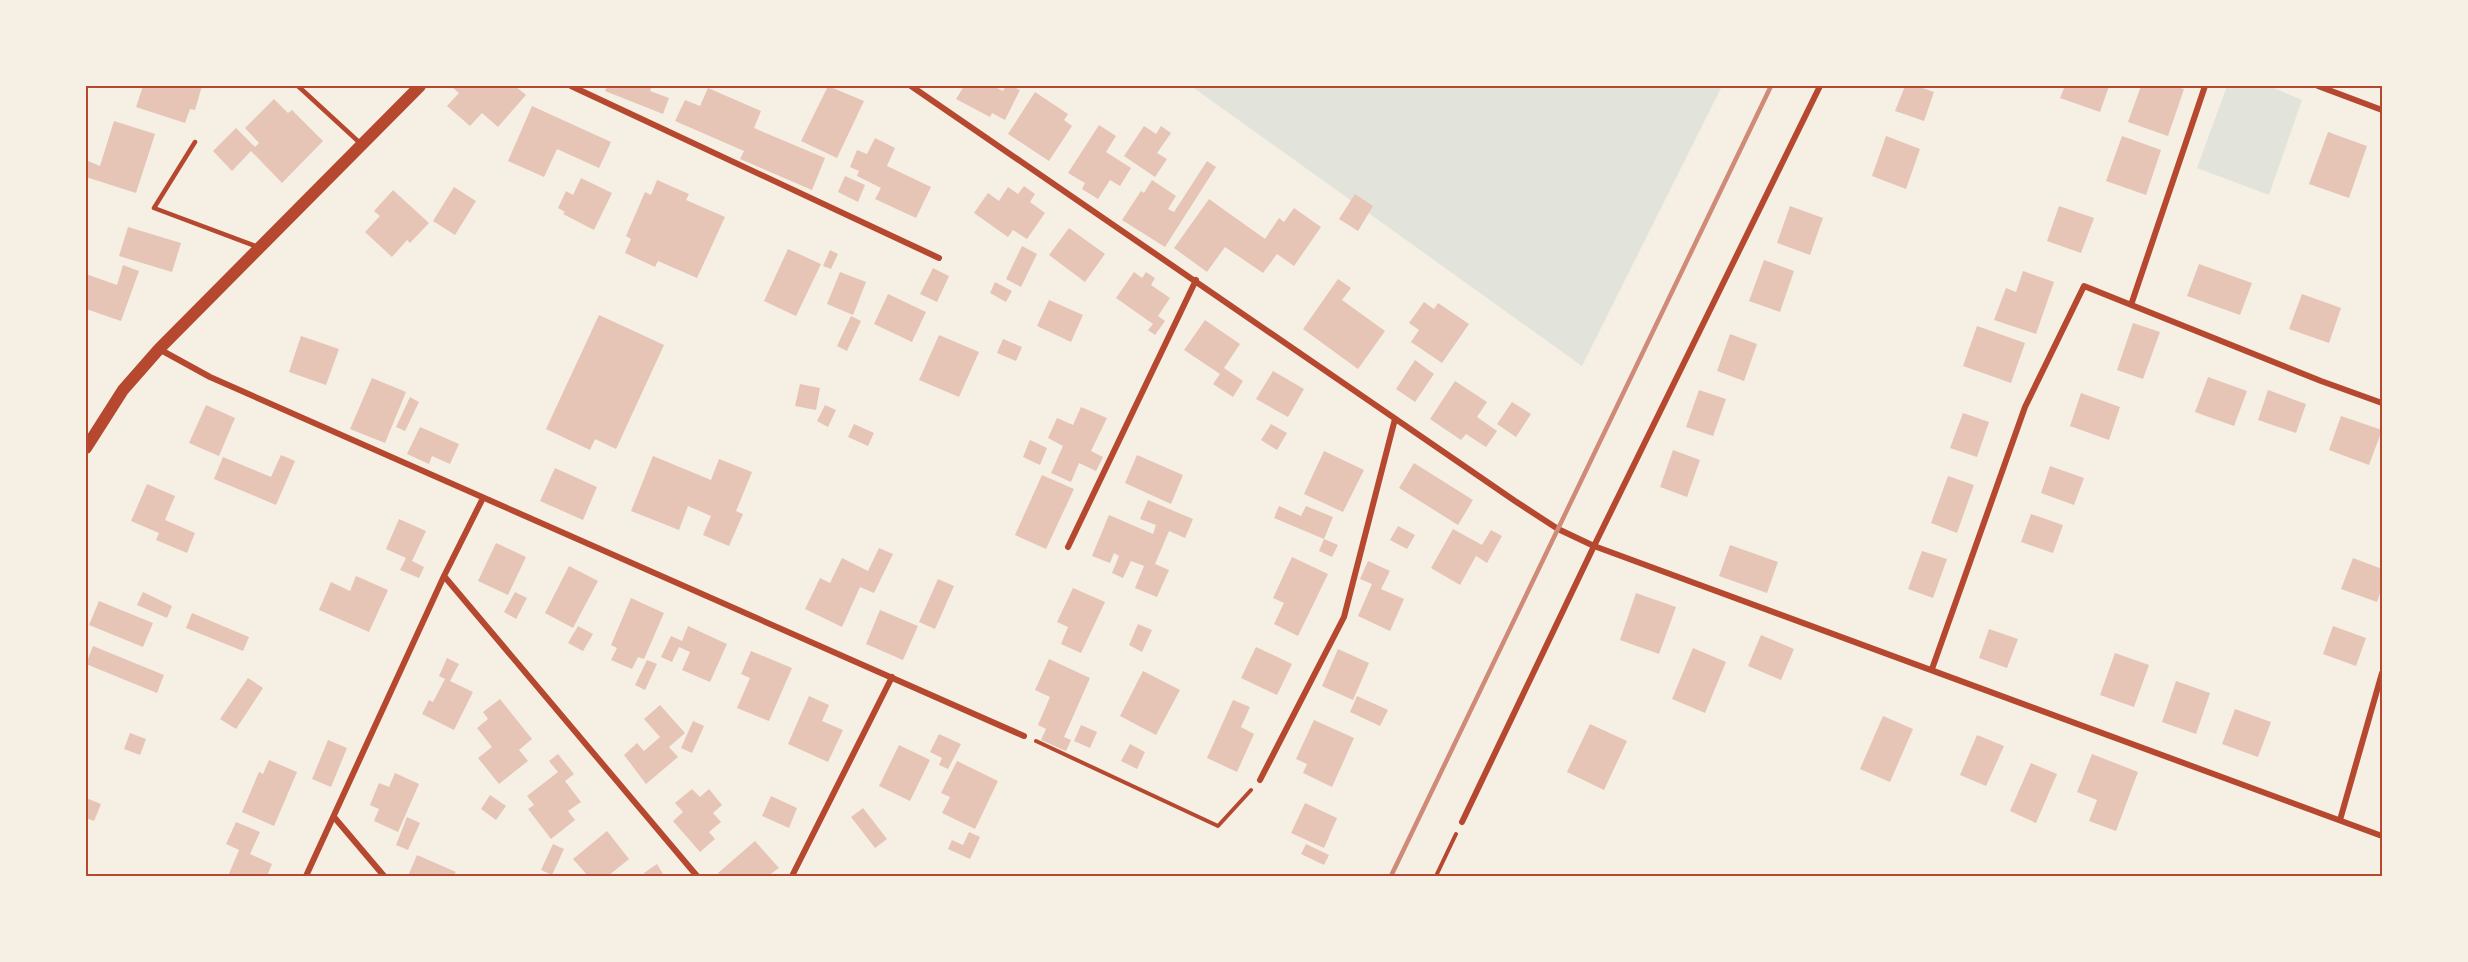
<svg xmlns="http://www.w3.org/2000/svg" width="2468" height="962" viewBox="0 0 2468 962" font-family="Barlow,sans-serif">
	<rect width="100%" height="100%" fill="#f6efe4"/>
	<path fill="#e2e4dc" d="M1191 86H1722L1582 366Z
		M2227 86H2269L2302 100 2269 195 2197 168Z"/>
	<path fill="#e6c5b7" d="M143 86H202L195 110 190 109 185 123 136 107Z
		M455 86H515L526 95 498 127 482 113 470 126 447 106 459 93 453 88Z
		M607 86H652L650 91 669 98 663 114 605 91Z
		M828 86 864 101 837 158 801 141Z
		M964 86H993L1003 91 1006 86H1011L1020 90 1005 120 992 113 990 117 956 99Z
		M1905 86H1917L1934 92 1924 121 1895 111Z
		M2065 86H2109L2100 112 2060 98Z
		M2141 86H2173L2184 89 2168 136 2128 122Z
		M708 88 761 111 754 128 825 158 812 190 740 159 744 151 675 121 685 100 700 106Z
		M1035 92 1068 114 1064 120 1072 126 1049 161 1008 134Z
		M274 99 288 113 292 110 323 141 282 183 251 151 232 171 213 151 236 128 255 147 259 143 245 128Z
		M532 106 611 142 599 168 557 149 544 177 508 161Z
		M114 121 155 134 136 193 86 177 88 161 100 166Z
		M1099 125 1116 136 1106 152 1131 168 1120 186 1110 180 1098 199 1082 189 1085 183 1068 173Z
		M1144 126 1156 134 1161 126 1171 133 1157 153 1167 159 1155 177 1124 156Z
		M2328 132 2367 146 2349 198 2309 184Z
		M1886 136 1920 149 1906 189 1872 176Z
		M2122 136 2161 150 2146 195 2106 181Z
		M875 138 895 148 887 166 931 187 916 218 875 199 881 188 857 176 859 171 850 167 857 150 867 154Z
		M1207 161 1216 167 1165 247 1122 220 1141 191 1144 193 1152 180 1176 196 1168 209 1174 212Z
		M845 176 865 185 858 202 838 192Z
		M581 178 612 193 594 230 563 214 565 212 558 208 566 191 573 195Z
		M657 180 689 194 686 200 725 217 697 278 658 261 655 267 625 253 631 239 626 236 645 192 651 195Z
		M1024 186 1035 194 1030 202 1045 213 1027 239 1013 230 1008 237 974 213 988 193 999 201 1008 187 1018 194Z
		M454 187 476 201 455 235 433 221Z
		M393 190 429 223 410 243 407 240 392 257 365 232 380 216 374 211Z
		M1355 194 1373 206 1358 231 1339 219Z
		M1209 199 1265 239 1279 218 1284 222 1294 208 1321 227 1294 266 1277 254 1263 273 1225 247 1207 272 1174 248Z
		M1790 206 1823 218 1810 255 1777 243Z
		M2059 206 2094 218 2081 253 2047 241Z
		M128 227 181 243 172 272 119 256Z
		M1069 228 1105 254 1085 282 1049 255Z
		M1022 246 1037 254 1021 287 1006 279Z
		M788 249 821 264 796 316 764 301Z
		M830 250 838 254 831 269 823 266Z
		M1764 260 1794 271 1780 312 1749 301Z
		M2199 264 2252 283 2240 315 2187 296Z
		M123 265 139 271 121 321 86 309V274L117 285Z
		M933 268 949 276 937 302 920 294Z
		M2023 271 2054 282 2036 334 1994 320 2006 288 2016 292Z
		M840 272 866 282 853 315 827 304Z
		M1134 272 1142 278 1146 272 1155 278 1151 285 1170 298 1158 316 1165 321 1155 335 1148 330 1153 324 1116 298Z
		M1338 279 1351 288 1342 300 1385 331 1358 369 1303 329Z
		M995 282 1012 291 1006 302 990 293Z
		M888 294 926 312 912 342 874 324Z
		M2302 294 2341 308 2329 343 2289 329Z
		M1049 300 1083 315 1071 342 1037 326Z
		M1424 302 1434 309 1438 303 1469 324 1442 363 1411 342 1419 330 1409 323Z
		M599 315 664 345 616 449 595 439 590 450 546 429Z
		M851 316 861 321 847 351 837 346Z
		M1205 320 1240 344 1224 368 1243 381 1233 397 1213 384 1220 374 1184 350Z
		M2133 323 2160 332 2143 379 2117 370Z
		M1977 326 2025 343 2011 383 1963 366Z
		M1730 334 1757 344 1744 381 1717 371Z
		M939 335 979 352 959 397 919 380Z
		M301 336 339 349 326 385 289 372Z
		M1003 339 1022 347 1016 361 997 353Z
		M1415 360 1434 374 1415 402 1396 389Z
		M1273 371 1304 389 1288 417 1256 399Z
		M2208 377 2247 391 2234 426 2195 412Z
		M372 378 406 392 385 443 350 429Z
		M1455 381 1487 402 1477 417 1497 431 1486 447 1466 434 1461 440 1430 419Z
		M800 384 820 388 816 410 795 406Z
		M1699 390 1726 399 1713 436 1686 427Z
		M2268 390 2306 404 2296 433 2258 420Z
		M2081 393 2120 407 2109 440 2070 426Z
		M410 397 419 402 405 431 396 427Z
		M1512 402 1531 414 1516 437 1497 424Z
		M206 405 235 418 219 456 189 443Z
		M825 405 836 410 828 427 817 421Z
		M1081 407 1107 418 1091 451 1103 457 1096 471 1079 463 1071 482 1051 473 1063 446 1048 438 1057 418 1073 425Z
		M1963 413 1989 422 1977 457 1950 448Z
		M2341 416 2382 430 2369 465 2329 450Z
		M854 424 874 433 868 446 848 437Z
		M1271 424 1287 433 1277 450 1261 440Z
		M420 427 459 444 450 464 432 456 429 464 407 454Z
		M1030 440 1047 448 1040 465 1023 457Z
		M1673 450 1700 460 1687 497 1660 487Z
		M1324 451 1364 470 1343 512 1304 494Z
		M281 455 295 461 276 505 214 479 223 457 271 477Z
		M1137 455 1183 475 1171 504 1125 483Z
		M653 456 711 480 719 459 752 472 736 511 743 514 729 546 703 535 711 516 688 506 679 530 631 511Z
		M1414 463 1473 500 1458 525 1399 488Z
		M2050 466 2084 478 2074 505 2041 493Z
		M555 468 597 487 583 520 540 501Z
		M1042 475 1074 489 1046 549 1015 535Z
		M1948 476 1974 485 1957 533 1931 523Z
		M147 484 175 496 165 520 195 533 187 553 156 540 159 533 131 521Z
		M1148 500 1193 519 1185 538 1169 531 1155 564 1169 570 1157 597 1135 588 1144 566 1131 561 1123 578 1112 573 1119 556 1114 553 1110 563 1092 556 1109 515 1153 534 1156 525 1140 519Z
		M1279 506 1301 516 1306 506 1333 517 1324 539 1338 545 1332 557 1319 551 1324 539 1274 518Z
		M2031 514 2063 525 2053 553 2021 542Z
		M399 519 426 531 412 561 424 567 419 578 400 570 406 558 386 549Z
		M1398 526 1415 535 1407 549 1390 540Z
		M1453 529 1482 545 1491 530 1502 536 1487 563 1476 556 1460 585 1431 568Z
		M496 543 526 557 508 595 478 581Z
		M1730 545 1778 562 1767 593 1719 576Z
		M879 548 893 554 874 593 860 587 842 627 805 609 820 578 830 583 842 558 868 571Z
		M1922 551 1947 559 1933 598 1908 589Z
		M1292 557 1328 574 1298 636 1274 624 1284 603 1273 598Z
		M2353 558 2382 569V587L2377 602 2341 589Z
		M1368 561 1390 571 1381 589 1404 599 1390 631 1358 616 1372 584 1360 579Z
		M569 566 598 581 573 628 545 613Z
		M356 576 388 590 369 632 319 610 331 582 350 591Z
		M938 579 954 586 935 629 919 622Z
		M1073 588 1105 602 1081 653 1061 644 1068 627 1057 622Z
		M143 592 172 606 167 618 137 605Z
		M515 592 527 598 516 619 504 612Z
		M1636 593 1676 607 1659 654 1620 640Z
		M631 598 664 613 644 659 638 657 632 669 611 660 617 648 611 645Z
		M99 601 153 623 143 647 89 625Z
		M880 610 918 626 903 660 866 644Z
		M192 613 249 637 243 651 186 628Z
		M1138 624 1152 630 1142 652 1129 645Z
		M578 626 593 634 583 651 568 643Z
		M688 626 727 644 710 682 682 670 690 652 679 647 672 662 661 657 671 636 682 641Z
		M2333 626 2366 638 2356 666 2323 654Z
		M1989 629 2018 639 2007 668 1979 658Z
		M1761 635 1794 649 1781 680 1748 666Z
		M93 646 164 675 157 693 86 664Z
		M1256 647 1292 664 1277 695 1241 678Z
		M1693 648 1726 662 1705 713 1672 699Z
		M1338 649 1369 663 1353 700 1322 686Z
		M751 651 792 668 769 721 737 708 750 678 741 674Z
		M2115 653 2149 665 2134 707 2100 695Z
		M447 658 459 664 450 681 473 692 454 730 422 714 429 700 433 702 445 679 439 676Z
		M1049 659 1090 678 1064 737 1071 740 1066 751 1041 740 1046 729 1038 725 1050 697 1035 690Z
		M647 660 657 664 645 690 635 685Z
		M1143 671 1180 690 1156 735 1120 716Z
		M248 678 263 688 236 729 220 719Z
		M2176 681 2210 693 2196 734 2162 722Z
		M809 696 829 705 822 721 843 730 828 762 788 744Z
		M1357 696 1388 710 1380 726 1350 712Z
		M500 699 532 739 519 750 528 761 499 784 478 758 492 747 477 728 488 719 483 712Z
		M1233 700 1250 707 1241 727 1254 734 1237 772 1207 758Z
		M660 705 685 733 669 747 678 757 646 784 624 755 637 743 644 751 660 737 644 719Z
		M2235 709 2271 722 2258 757 2222 744Z
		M1883 716 1913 729 1890 782 1860 769Z
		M1314 720 1354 738 1332 787 1303 773 1307 764 1296 759Z
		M693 721 704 726 692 753 681 748Z
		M1590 724 1627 741 1604 790 1567 772Z
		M1081 725 1097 732 1090 748 1074 741Z
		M130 733 146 739 140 755 124 749Z
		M939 734 961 744 948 769 939 765 942 758 930 752Z
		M1977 735 2004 746 1986 786 1960 775Z
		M328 740 347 748 331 787 312 779Z
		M1130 744 1145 752 1137 769 1121 761Z
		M899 745 930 760 910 801 879 786Z
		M558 754 574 774 565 781 581 802 568 811 575 820 551 839 528 809 534 805 527 796 558 772 549 761Z
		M2092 754 2138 772 2116 831 2089 821 2097 800 2077 792Z
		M269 760 297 772 274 826 242 812 259 772 263 774Z
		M957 761 998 781 975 829 942 813 950 797 941 793Z
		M2031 763 2057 774 2036 823 2010 811Z
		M395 773 419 784 398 832 374 821 379 809 370 805 379 783 389 787Z
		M692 789 700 797 709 789 722 805 713 813 721 822 709 832 715 839 700 852 673 821 683 812 675 803Z
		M490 795 506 806 496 820 481 809Z
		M771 796 797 808 789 828 762 816Z
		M86 798 101 804 94 821 86 818Z
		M1305 803 1337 818 1324 848 1291 833Z
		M863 808 887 839 875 848 851 817Z
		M407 817 420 823 408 850 396 845Z
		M236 822 260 832 250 854 272 864 267 876H228L239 850 226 844Z
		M607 831 629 859 608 876H588L573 859Z
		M969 832 980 837 970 859 948 849 952 840 963 845Z
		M755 841 779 868 768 876H721L718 873Z
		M553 844 564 849 552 875 541 870Z
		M1306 844 1329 855 1324 865 1301 854Z
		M417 855 456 872 453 876H408Z
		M657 864 663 874 660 876H646L644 873Z"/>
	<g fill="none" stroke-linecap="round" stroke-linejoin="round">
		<path stroke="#b5482f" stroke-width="4" d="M1036 741 1218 826 1251 790
			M1436 876 1456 834"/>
		<path stroke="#b5482f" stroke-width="4.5" d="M298 86 360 143
			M195 142 154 208 258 247"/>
		<path stroke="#b5482f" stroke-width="6" d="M571 86 939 258
			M911 86 1515 501 1558 529 1594 546 2382 836
			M2318 86 2382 110
			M2131 305 2205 86
			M159 349 210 377 1024 736
			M1068 547 1196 280
			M444 576 697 876
			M1932 669 2025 407 2084 286 2321 381 2382 403
			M1260 780 1344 617 1395 419
			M334 817 384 876
			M2340 820 2382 673
			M1462 822 1594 546 1820 86
			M306 876 444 576 483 498
			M792 876 892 677"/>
		<path stroke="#b5482f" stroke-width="12" d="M86 448 123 390 159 349 420 86"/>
		<path stroke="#cf8b77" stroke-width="4.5" d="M1391 876 1771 86"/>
	</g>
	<rect width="2468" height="962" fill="none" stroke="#f6efe4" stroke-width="174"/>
	<rect x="87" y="87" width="2294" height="788" fill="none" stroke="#b5482f" stroke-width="2"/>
</svg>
